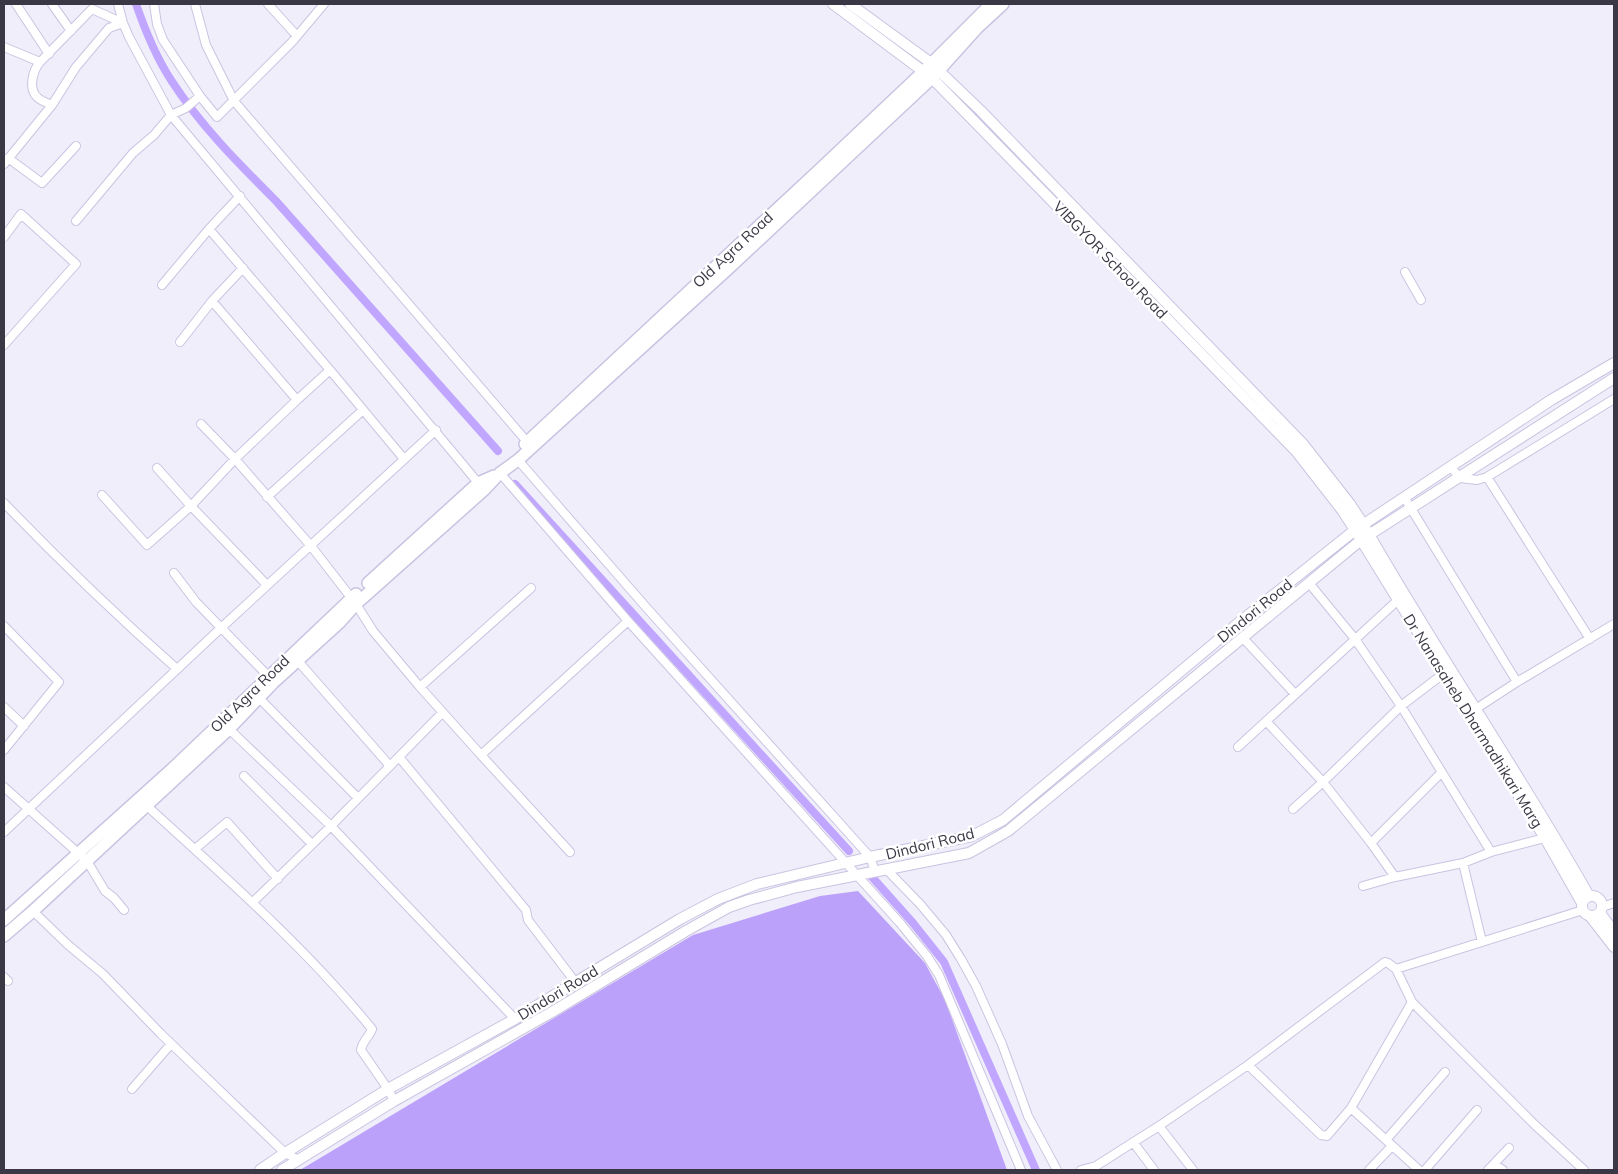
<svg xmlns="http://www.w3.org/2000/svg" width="1618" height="1174" viewBox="0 0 1618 1174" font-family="Mulish,sans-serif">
	<rect width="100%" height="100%" fill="#f1eefb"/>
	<path fill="#bba1fa" d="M858 891 925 963 945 1000 1007 1170H300L693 935 820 896Z"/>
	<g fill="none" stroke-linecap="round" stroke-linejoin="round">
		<path stroke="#c0a6ff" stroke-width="8" d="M136 4C145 30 156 57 171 80 200 125 238 163 276 201L498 451
			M515 484 849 851
			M872 877 913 923 944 962 1036 1170"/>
		<g stroke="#cac3e1" stroke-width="10">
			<path id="minor" d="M16 4 49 54
				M52 4 71 31
				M118 4 123 23
				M154 4 157 24 163 40 200 96 217 117 292 42 324 4
				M195 4 206 45 234 101 529 444
				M268 4 297 36
				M4 47 40 62 92 9 123 23
				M40 62C33 70 28 88 37 97 41 101 47 103 52 105
				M8 158 42 183 76 146
				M4 164 52 105 76 67 109 28 123 23 129 37 171 115 480 485
				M240 196 209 229 330 370 297 400
				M76 221 133 153 154 135 171 115 186 108 200 96
				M4 237 21 214 76 264 4 345
				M1405 272 1421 300
				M162 285 209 229
				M212 301 243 268
				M180 342 212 301 297 400 235 459 311 546 356 604 373 631 420 687 481 755 628 621
				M330 370 404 459
				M201 424 235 459 191 506 267 585
				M518 460 645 606 870 857 875 871
				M1450 466 1460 478 1477 480 1487 477 1614 399
				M500 473 628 621 900 923 927 956 939 975 1021 1170
				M1487 477 1590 639
				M102 495 147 545 191 506 157 468
				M267 497 363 410
				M1404 497 1517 682
				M4 503C59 560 117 616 177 669
				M174 573 196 602 272 680
				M1309 583 1355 639 1401 706 1491 852
				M4 626 59 682 4 750
				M1243 638 1295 694
				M297 660 390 766
				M420 687 531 588
				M259 698 358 798
				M4 707 24 726
				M1471 712 1517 682 1614 624
				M1266 721 1323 782 1371 843 1395 877
				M229 729 331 826 515 1019
				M1238 747 1398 600
				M481 755 570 852
				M399 757 526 910 528 920 576 983
				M244 776 312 844
				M4 787 87 861 105 891 114 898 124 910
				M147 806C225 877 305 947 372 1029 369 1037 362 1042 361 1050L388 1089 394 1101
				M1293 809 1323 782 1401 706 1443 674
				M4 832 222 627 436 430
				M1371 843 1442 772
				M195 849 227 822 278 879
				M1463 863 1482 942
				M886 869 920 904 946 935 961 959 976 986 1002 1044 1028 1116 1057 1170
				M1363 886 1395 877 1463 863 1491 852 1545 838
				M253 902 331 826 442 713
				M1602 907 1614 903
				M33 911 67 944 103 974 161 1034 285 1153 299 1160
				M1396 969 1583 910
				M4 977 8 981
				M1248 1065 1321 1135 1327 1136 1351 1108 1412 1002
				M132 1089 171 1044
				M1351 1108 1419 1170
				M1159 1126 1193 1170
				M1386 1140 1445 1072
				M1133 1142 1154 1170
				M1494 1164 1503 1170
				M1081 1170 1096 1166 1159 1126 1248 1065 1385 962 1388 963 1396 969 1412 1002 1535 1125 1584 1170
				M1369 1170 1392 1146
				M1425 1170 1477 1110
				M1488 1170 1509 1148"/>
		</g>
		<g stroke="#cac3e1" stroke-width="12">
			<path id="major" d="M833 4 932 78 1296 451 1342 510 1355 530 1545 838 1582 903
				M850 4 931 63 981 111 1303 444 1350 504 1363 524C1435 651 1518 770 1589 896
				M1582 906a10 10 0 1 1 20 0a10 10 0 1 1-20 0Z
				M1600 913 1614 932
				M1590 916 1614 947
				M260 1170 285 1153 388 1089 515 1019 680 919 718 899 757 884 870 857 972 836 1003 820 1236 625 1355 530 1551 400 1614 363
				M282 1170 394 1101 552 1012 686 931 729 907 749 900 797 887 969 853 1008 831 1361 540 1614 378"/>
		</g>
		<g stroke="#cac3e1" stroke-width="14">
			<path id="highway" d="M525 444 818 171 924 71 991 4
				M368 583 478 483 494 476
				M4 920 172 769 356 594
				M4 936 33 911 229 729 274 682 339 623 356 604 484 490 500 473 518 460 729 268 932 78 977 28 1003 4"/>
		</g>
		<use href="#minor" stroke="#fff" stroke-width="8"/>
		<use href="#major" stroke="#fff" stroke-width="10"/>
		<use href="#highway" stroke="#fff" stroke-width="11"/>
	</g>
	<g text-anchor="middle" stroke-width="5" stroke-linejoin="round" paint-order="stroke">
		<g font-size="15" fill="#3b3845" stroke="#fff">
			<text transform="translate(733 250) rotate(-43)" y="5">Old Agra Road</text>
			<text transform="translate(1110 260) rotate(46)" y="5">VIBGYOR School Road</text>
			<text transform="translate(1255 611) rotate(-39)" y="5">Dindori Road</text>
			<text transform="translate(250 694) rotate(-44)" y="5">Old Agra Road</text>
			<text transform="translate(1473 721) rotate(58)" y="5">Dr Nanasaheb Dharmadhikari Marg</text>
			<text transform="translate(930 844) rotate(-14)" y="5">Dindori Road</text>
			<text transform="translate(558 993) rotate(-31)" y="5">Dindori Road</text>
		</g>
	</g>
	<rect width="1618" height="1174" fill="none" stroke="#3b3845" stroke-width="10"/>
</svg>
